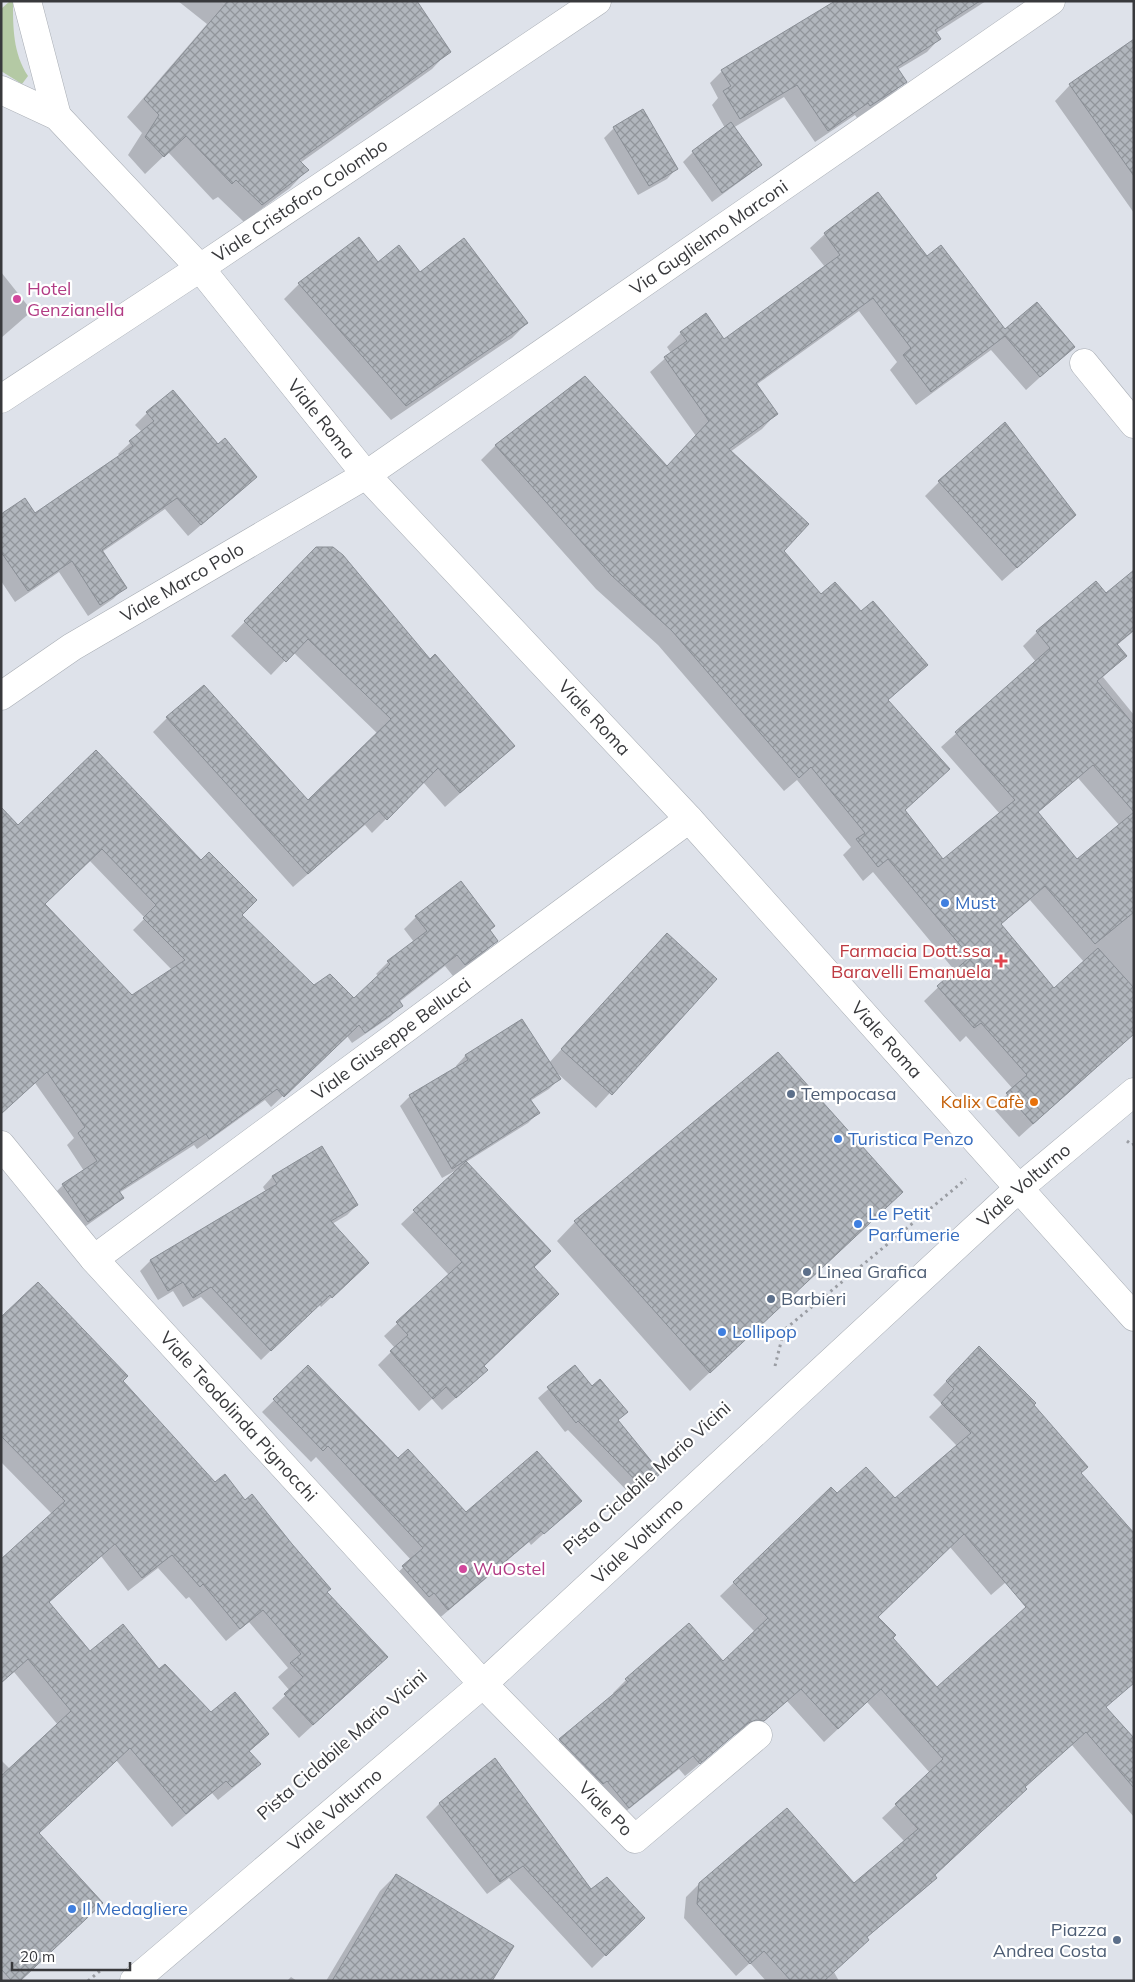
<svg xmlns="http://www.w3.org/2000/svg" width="1135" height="1982" viewBox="0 0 1135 1982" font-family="Mulish,sans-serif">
	<defs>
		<pattern id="building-cross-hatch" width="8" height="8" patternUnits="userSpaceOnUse" patternTransform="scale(1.25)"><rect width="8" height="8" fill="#b1b6bd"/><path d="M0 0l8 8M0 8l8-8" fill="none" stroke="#91959b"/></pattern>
	</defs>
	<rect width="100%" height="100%" fill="#dee2ea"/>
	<path fill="#b4c9a4" d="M10 1H13C13 28 13 53 28 76L22 84 1 71V9Z"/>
	<path fill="#0003" fill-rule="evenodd" d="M178 1H416L449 51 432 69 300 163 307 170 290 188 244 222 218 197 213 200 168 152 145 174 128 155 142 133 127 117 207 24Z
		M838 1H986L936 33 939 39 927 52 897 70 905 82 892 94 857 118 855 115 815 142 784 97 733 128 760 164 750 174 712 202 683 162 693 152 725 128 712 105 718 98 710 83 722 71Z
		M1134 40V213L1055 101 1070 85Z
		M614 128 676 169 667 179 638 195 604 138Z
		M825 234 927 258 1005 330 1073 347 1026 390 991 350 916 405 890 370 897 362 859 311 756 385 776 414 762 429 730 452 782 551 821 596 861 613 926 665 887 701 934 783 904 811 943 861 1000 814 941 747 1036 662 1023 646 1037 632 1096 583 1106 594 1134 595V631L1117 645 1126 656 1103 677 1134 715V842L1078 778 1037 813 1077 861 1134 911V1033L1019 1137 993 1108 1013 1089 966 1036 960 1042 924 1001 955 971 873 872 863 881 843 855 851 847 797 780 784 791 658 645 596 589 481 460 495 446 584 377 667 467 696 436 650 372 671 353 667 347 681 333 724 341 825 267 810 248ZM1030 900 1084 962 1053 990 1000 925Z
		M358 239 378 263 420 274 527 323 512 338 391 420 284 299 299 284Z
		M1 272 32 311 1 338Z
		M147 413 243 489 188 536 165 509 102 552 125 587 113 599 88 616 59 572 15 602 1 581V516L35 514 120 456 118 454 142 432 135 425Z
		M939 482 1060 529 1002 581 925 496Z
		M302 563 430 660 513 746 445 807 423 782 372 833 365 825 293 887 153 732 167 718 308 802 378 734 293 652 271 675 231 636Z
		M96 752 241 915 313 986 354 1000 379 976 376 974 388 962 414 942 404 929 416 917 461 883 496 941 484 953 453 976 445 966 399 1002 401 1006 390 1017 352 1043 347 1036 271 1107 265 1100 197 1149 194 1145 119 1193 122 1198 110 1209 76 1233 52 1196 63 1185 84 1171 67 1145 74 1138 35 1083 1 1113 18 827ZM89 860 145 918 133 930 172 970 132 997 43 904Z
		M652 949 715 979 596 1108 556 1072 559 1079 549 1089 530 1101 538 1113 528 1123 466 1162 533 1268 473 1383 442 1410 432 1399 419 1411 378 1365 395 1348 384 1336 449 1275 401 1224 460 1168 442 1178 400 1106 410 1096 457 1068 456 1066 465 1056 521 1020 549 1063Z
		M778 1054 901 1192 690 1391 557 1241 575 1222Z
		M322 1147 357 1205 347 1215 332 1224 358 1273 321 1307 319 1304 261 1360 201 1297 183 1307 173 1291 158 1300 140 1271 150 1261 266 1192 263 1187 272 1177Z
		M1 1318 121 1381 215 1484 245 1502 326 1592 373 1670 299 1738 272 1708 290 1691 278 1677 288 1668 249 1622 226 1641 189 1597 186 1599 158 1568 128 1591 101 1556 48 1603 90 1653 159 1671 211 1714 268 1734 249 1752 259 1764 246 1777 218 1800 212 1793 172 1827 116 1760 38 1833 19 1981H1V1760L10 1769 58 1725 14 1672 1 1683V1560L52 1514 1 1462Z
		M979 1348 1033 1405 1080 1473 1047 1547 991 1595 950 1547 877 1618 891 1638 937 1688 1120 1693 1106 1707 1134 1739V1817L1072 1745 1024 1787 933 1875 936 1878 922 1891 866 1938 868 1940 834 1972 839 1981H766L750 1963 736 1976 684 1918 686 1897 700 1883 854 1885 905 1842 882 1818 930 1773 867 1702 824 1742 787 1701 750 1734 741 1732 733 1736 685 1776 679 1769 615 1820 546 1753 559 1740 614 1695 613 1693 626 1680 723 1663 755 1632 720 1596 831 1489 837 1495 895 1499 957 1446 929 1417 942 1404 933 1395Z
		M308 1367 398 1460 466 1513 580 1501 531 1545 529 1542 436 1621 392 1578 411 1560 316 1457 311 1462 262 1412Z
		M574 1367 617 1421 650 1482 633 1497 568 1430 565 1432 538 1398Z
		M495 1760 590 1891 630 1931 592 1968 509 1878 487 1894 426 1817 439 1804Z
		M396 1875 491 1981H326L380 1891Z
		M291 1977 297 1981H287Z"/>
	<path fill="url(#building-cross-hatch)" stroke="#898e95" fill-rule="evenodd" d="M228 1H417L451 52 299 160 309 170 262 205 236 180 232 184 186 136 164 157 145 137 159 115 144 99Z
		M835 1H980L935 30 941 39 897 67 907 82 870 106 868 103 828 131 797 85 740 119 723 91 731 86 721 70Z
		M1134 39V176L1069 84Z
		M643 109 678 169 649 186 613 127Z
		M731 122 762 165 722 193 692 151Z
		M878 192 927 256 941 245 1005 329 1037 302 1075 347 1040 377 1005 336 931 392 903 355 911 348 873 298 756 383 778 414 729 449 809 524 784 551 821 594 835 582 861 611 873 601 928 665 888 700 950 769 905 810 943 859 1015 800 955 732 1050 648 1036 631 1096 581 1106 593 1134 570V630L1117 644 1127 656 1097 681 1134 725V812L1093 765 1038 812 1077 859 1134 812V912L1095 944 1045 886 1001 924 1054 988 1098 948 1134 988V1034L1033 1124 1006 1093 1027 1075 981 1023 974 1028 937 986 970 957 888 859 878 867 856 839 865 833 811 767 799 778 672 631 611 575 495 445 585 376 667 466 709 421 664 357 687 341 680 332 706 313 724 339 840 255 824 233Z
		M359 237 378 262 399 245 420 272 464 238 528 323 406 406 298 283Z
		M173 390 218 444 225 438 257 477 201 525 177 498 102 550 127 588 100 605 72 561 28 591 1 552V514L25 498 35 513 133 446 129 441 154 421 146 412Z
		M1005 422 1076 515 1017 568 938 481Z
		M316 547H333L343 555 430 659 435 654 515 746 460 793 438 768 387 820 379 811 308 874 166 717 204 685 308 800 391 719 308 639 286 662 244 621Z
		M96 750 201 860 209 852 257 900 242 915 314 985 330 974 354 998 390 964 387 961 427 931 415 916 461 881 495 926 490 930 498 941 465 965 457 955 399 1000 403 1006 365 1033 359 1025 284 1097 277 1089 209 1139 206 1134 119 1191 124 1198 88 1222 62 1184 97 1161 78 1133 85 1127 47 1072 1 1114V807L18 825ZM102 849 156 905 143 918 185 960 132 995 45 904Z
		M667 933 717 979 612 1095 561 1049Z
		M522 1019 561 1079 530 1099 540 1113 452 1169 409 1095 468 1060 465 1055Z
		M778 1052 903 1192 710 1373 574 1221Z
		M322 1146 358 1205 331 1221 369 1263 332 1298 330 1295 271 1351 211 1287 193 1298 183 1282 168 1291 150 1260 277 1184 272 1176Z
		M466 1161 551 1251 534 1267 559 1294 484 1366 488 1370 456 1398 446 1387 433 1399 390 1351 408 1335 396 1322 462 1262 413 1210Z
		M38 1282 128 1376 123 1381 215 1482 225 1474 245 1500 252 1494 292 1544 331 1589 327 1592 388 1657 313 1725 284 1694 303 1677 290 1663 301 1654 263 1610 240 1629 203 1584 200 1587 172 1555 142 1578 115 1544 49 1602 90 1651 123 1624 159 1669 165 1664 211 1712 235 1692 269 1734 249 1751 261 1764 232 1787 226 1781 186 1814 130 1748 39 1833 103 1903 20 1981H12L1 1969V1776L71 1711 28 1659 1 1683V1559L65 1501 1 1436V1317Z
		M979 1346 1036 1403 1034 1405 1088 1467 1081 1473 1134 1533V1683L1106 1707 1134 1738V1788L1086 1732 1025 1787 1027 1789 935 1875 937 1878 867 1937 869 1940 824 1981H791L764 1951 750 1964 697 1904 699 1883 787 1808 854 1883 918 1829 895 1804 943 1759 881 1689 838 1729 801 1689 764 1721 756 1720 748 1723 700 1764 693 1756 629 1808 607 1781 603 1784 559 1739 628 1682 625 1679 689 1623 723 1661 768 1618 733 1582 831 1487 837 1493 866 1467 895 1498 971 1433 941 1403 954 1389 946 1381ZM964 1534 1026 1607 937 1687 893 1638 896 1635 878 1617Z
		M308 1365 398 1458 408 1449 466 1512 537 1451 582 1501 544 1534 541 1531 448 1610 434 1593 429 1597 402 1566 423 1548 328 1446 323 1451 273 1399Z
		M575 1365 592 1386 600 1379 628 1412 618 1420 661 1473 643 1488 578 1421 576 1423 547 1387Z
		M495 1758 591 1889 607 1877 645 1918 606 1956 523 1866 500 1882 439 1803Z
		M396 1874 514 1946 492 1981H332Z"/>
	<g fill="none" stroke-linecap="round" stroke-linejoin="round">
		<g stroke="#a9aeb5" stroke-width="29">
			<g id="street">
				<path d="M27 1 57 116"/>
				<path id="s1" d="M1 90 57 116 200 268 366 475 689 819 1134 1317"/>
				<path d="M1084 363 1134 424"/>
				<path id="s2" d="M1 399 200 268 597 1"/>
				<path id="s3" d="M1 696 72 647 366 475 1051 1"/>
				<path id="s4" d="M1 1145 94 1259 483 1684 635 1839 758 1735"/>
				<path id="s5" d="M94 1259 689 819"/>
			</g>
		</g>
		<g stroke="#a9aeb5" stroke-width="29">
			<g id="secondary">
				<path id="s6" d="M134 1981 483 1684 1018 1189 1134 1092"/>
			</g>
		</g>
		<path stroke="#9a9da3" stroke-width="3" stroke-dasharray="2.5 4" stroke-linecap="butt" d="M1127 1141 1132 1145 1134 1144
			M775 1366 784 1330 966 1179
			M88 1981 101 1970"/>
		<use href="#street" stroke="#fff" stroke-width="28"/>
		<use href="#secondary" stroke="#fff" stroke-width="28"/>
	</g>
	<g fill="#d1479c" stroke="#fff" stroke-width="2">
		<circle cx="17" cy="299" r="5"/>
		<circle cx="463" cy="1569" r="5"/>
	</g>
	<g fill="#3f7fe0" stroke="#fff" stroke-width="2">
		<circle cx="945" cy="903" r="5"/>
		<circle cx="838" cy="1139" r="5"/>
		<circle cx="858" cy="1224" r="5"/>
		<circle cx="722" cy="1332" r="5"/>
		<circle cx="72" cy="1909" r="5"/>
	</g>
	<path fill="#e0444e" stroke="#fff" stroke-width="2" d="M998.5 953.5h5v5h5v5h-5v5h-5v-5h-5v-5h5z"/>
	<g fill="#5c6f8a" stroke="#fff" stroke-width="2">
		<circle cx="791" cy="1094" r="5"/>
		<circle cx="807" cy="1272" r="5"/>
		<circle cx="771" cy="1299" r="5"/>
		<circle cx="1117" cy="1940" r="5"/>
	</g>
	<circle fill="#e8710a" stroke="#fff" stroke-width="2" cx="1034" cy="1102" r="5"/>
	<g text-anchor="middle" stroke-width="4.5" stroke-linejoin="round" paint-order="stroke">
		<g font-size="18" fill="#38393c" stroke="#fff">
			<text dy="6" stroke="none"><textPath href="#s2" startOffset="359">Viale Cristoforo Colombo</textPath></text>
			<text dy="6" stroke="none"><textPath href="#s3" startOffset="844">Via Guglielmo Marconi</textPath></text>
			<text dy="6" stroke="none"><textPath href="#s1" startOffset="464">Viale Roma</textPath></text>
			<text dy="6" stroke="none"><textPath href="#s3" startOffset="214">Viale Marco Polo</textPath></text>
			<text dy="6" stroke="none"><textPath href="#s1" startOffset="869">Viale Roma</textPath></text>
			<text dy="6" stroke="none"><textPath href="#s5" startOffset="370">Viale Giuseppe Bellucci</textPath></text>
			<text dy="6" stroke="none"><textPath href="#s1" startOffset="1304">Viale Roma</textPath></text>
			<text dy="6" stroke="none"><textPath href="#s6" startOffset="1194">Viale Volturno</textPath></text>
			<text dy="6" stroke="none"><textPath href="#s4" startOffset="361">Viale Teodolinda Pignocchi</textPath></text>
			<text transform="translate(647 1478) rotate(-42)" y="6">Pista Ciclabile Mario Vicini</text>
			<text dy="6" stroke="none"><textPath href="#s6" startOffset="669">Viale Volturno</textPath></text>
			<text transform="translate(342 1745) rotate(-41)" y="6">Pista Ciclabile Mario Vicini</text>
			<text dy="6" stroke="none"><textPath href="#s4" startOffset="898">Viale Po</textPath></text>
			<text dy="6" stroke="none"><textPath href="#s6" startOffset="264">Viale Volturno</textPath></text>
		</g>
		<g font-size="18" fill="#b23c85" stroke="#fff" text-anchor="start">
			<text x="27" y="295">Hotel<tspan x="27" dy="21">Genzianella</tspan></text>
			<text x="473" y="1575">WuOstel</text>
		</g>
		<g font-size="18" fill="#366cbe" stroke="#fff" text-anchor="start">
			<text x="955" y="909">Must</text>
			<text x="848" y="1145">Turistica Penzo</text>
			<text x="868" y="1220">Le Petit<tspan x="868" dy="21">Parfumerie</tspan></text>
			<text x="732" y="1338">Lollipop</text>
			<text x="82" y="1915">Il Medagliere</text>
		</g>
		<g font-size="18" fill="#be3a42" stroke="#fff" text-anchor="end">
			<text x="991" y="957">Farmacia Dott.ssa<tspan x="991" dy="21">Baravelli Emanuela</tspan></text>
		</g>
		<g font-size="18" fill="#4e5e75" stroke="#fff" text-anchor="start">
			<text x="801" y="1100">Tempocasa</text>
			<text x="817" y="1278">Linea Grafica</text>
			<text x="781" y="1305">Barbieri</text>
			<text x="1107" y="1936" text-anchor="end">Piazza<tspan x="1107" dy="21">Andrea Costa</tspan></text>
		</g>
		<g font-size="18" fill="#c56008" stroke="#fff" text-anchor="end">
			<text x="1024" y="1108">Kalix Cafè</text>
		</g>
	</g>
	<rect width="1135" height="1982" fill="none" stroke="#38393c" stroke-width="5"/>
	<path d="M12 1962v8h118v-8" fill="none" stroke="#38393c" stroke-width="2.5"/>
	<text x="20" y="1962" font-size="15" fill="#38393c" stroke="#ffffff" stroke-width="4" paint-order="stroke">20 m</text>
</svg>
